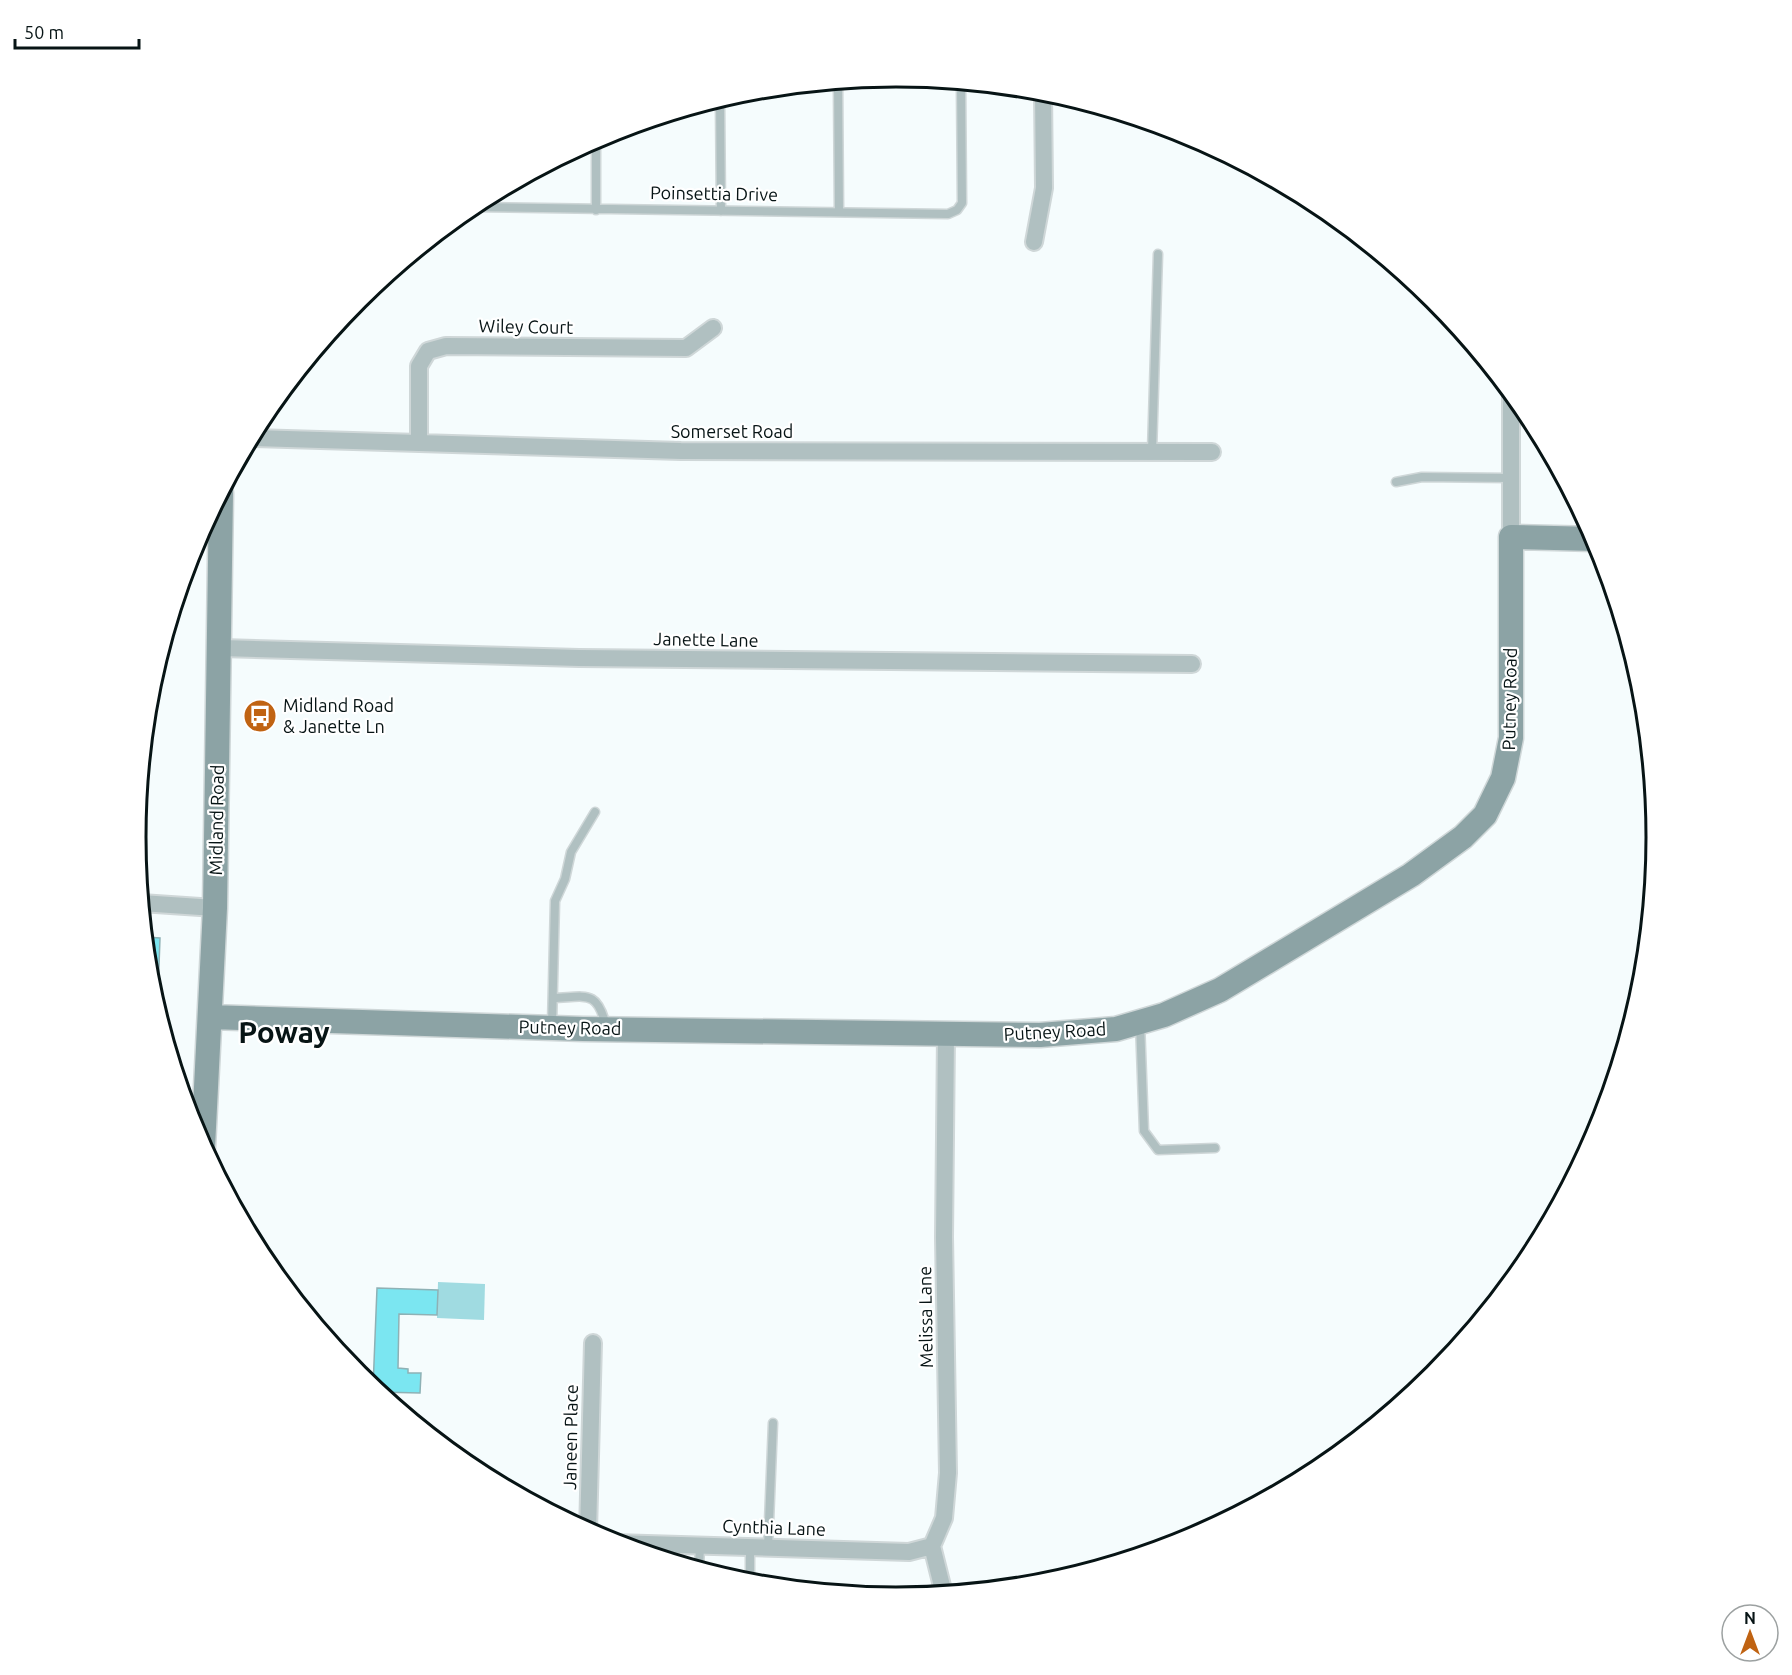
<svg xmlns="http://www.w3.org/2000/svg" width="1792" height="1675" viewBox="0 0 1792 1675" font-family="Ubuntu,sans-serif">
	<rect width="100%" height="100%" fill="#f5fcfd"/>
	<path fill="#a0dbe1" d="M438 1282 485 1284 484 1320 437 1318Z"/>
	<path fill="#7be6f1" stroke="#8eb1b5" stroke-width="1.5" d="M145 937 160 938 158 994 152 993 150 986Z
		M377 1288 438 1290 437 1315 399 1314 398 1368 408 1369V1373H421L420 1393 377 1392 373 1388Z"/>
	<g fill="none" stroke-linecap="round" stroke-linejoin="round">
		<g stroke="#cfd7d8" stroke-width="11">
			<path id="lane" d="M838 82 839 212
				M720 100 721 211
				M596 139V210
				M471 207 948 214 957 210 962 203 961 83
				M1152 452 1158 254
				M1396 482 1422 477 1509 478
				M147 722V713
				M553 998C586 997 597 989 606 1026
				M1140 1023 1144 1131 1158 1150 1215 1148
				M552 1025 555 901 565 879 571 852 595 812
				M768 1547 773 1423
				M699 1569 700 1545
				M750 1584V1546"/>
		</g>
		<g stroke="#cfd7d8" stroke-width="20">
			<path id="street" d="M1034 242 1044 188 1043 91
				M1511 393V537
				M251 438 681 451 1212 452
				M419 443V366L428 351 446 346 686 348 713 328
				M221 648 579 658 1192 664
				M141 903 215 908
				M588 1532 593 1343
				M614 1543 909 1552 932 1546
				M944 1594 932 1546 944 1518 948 1473 944 1237 946 1035"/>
		</g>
		<g stroke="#cfd7d8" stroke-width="27">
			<path id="secondary" d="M210 1017 583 1029 1040 1035 1116 1029 1164 1015 1220 990 1411 875 1463 837 1485 815 1503 778 1511 738V537L1595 539
				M203 1147 215 908 221 493"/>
		</g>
		<use href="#lane" stroke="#b0c0c1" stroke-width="8"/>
		<use href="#street" stroke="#b0c0c1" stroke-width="16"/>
		<use href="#secondary" stroke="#8ca3a5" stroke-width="24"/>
	</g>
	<defs>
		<g id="bus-disc" transform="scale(1.725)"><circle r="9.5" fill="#c06312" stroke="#fff"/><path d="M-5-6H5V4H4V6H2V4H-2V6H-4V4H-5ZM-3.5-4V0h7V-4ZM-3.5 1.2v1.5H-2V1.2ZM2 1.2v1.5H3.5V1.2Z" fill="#fff"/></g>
	</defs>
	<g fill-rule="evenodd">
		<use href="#bus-disc" x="260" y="716"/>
	</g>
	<g text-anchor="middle" stroke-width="4.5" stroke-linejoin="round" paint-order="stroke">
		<g font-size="18" fill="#071415" stroke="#fff">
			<text transform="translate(714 194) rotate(1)" y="6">Poinsettia Drive</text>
			<text transform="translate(526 327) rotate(1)" y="6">Wiley Court</text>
			<text x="732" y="438">Somerset Road</text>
			<text transform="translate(706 640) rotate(1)" y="6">Janette Lane</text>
			<text transform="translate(1510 699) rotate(-89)" y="6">Putney Road</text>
			<text transform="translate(217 820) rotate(-89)" y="6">Midland Road</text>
			<text transform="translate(570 1028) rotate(1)" y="6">Putney Road</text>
			<text transform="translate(1055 1032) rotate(-3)" y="6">Putney Road</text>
			<text transform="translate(926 1317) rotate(-91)" y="6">Melissa Lane</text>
			<text transform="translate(571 1437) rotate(-89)" y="6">Janeen Place</text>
			<text transform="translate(774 1528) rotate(2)" y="6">Cynthia Lane</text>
		</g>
		<g font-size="18" fill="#071415" stroke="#fff" text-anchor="start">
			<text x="283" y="712">Midland Road<tspan x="283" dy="21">&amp; Janette Ln</tspan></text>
		</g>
		<g font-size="30" font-weight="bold" fill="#071415" stroke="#fff">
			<text x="284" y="1043">Poway</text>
		</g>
	</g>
	<path d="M0 0H1792V1675H0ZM146 837a750 750 0 1 1 1500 0a750 750 0 1 1-1500 0Z" fill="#fff" fill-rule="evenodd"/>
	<path fill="none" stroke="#071415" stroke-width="3" d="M146 837a750 750 0 1 1 1500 0a750 750 0 1 1-1500 0Z"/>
	<g transform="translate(1750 1633)"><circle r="28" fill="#ffffff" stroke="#9ca1a1" stroke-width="1.5"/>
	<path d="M0-4.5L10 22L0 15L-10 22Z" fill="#c06312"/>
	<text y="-9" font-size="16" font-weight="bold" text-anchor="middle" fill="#071415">N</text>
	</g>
	<path d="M15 39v9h124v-9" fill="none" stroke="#071415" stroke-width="3"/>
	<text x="24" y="39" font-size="18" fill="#071415" stroke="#ffffff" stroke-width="4.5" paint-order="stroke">50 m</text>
</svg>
